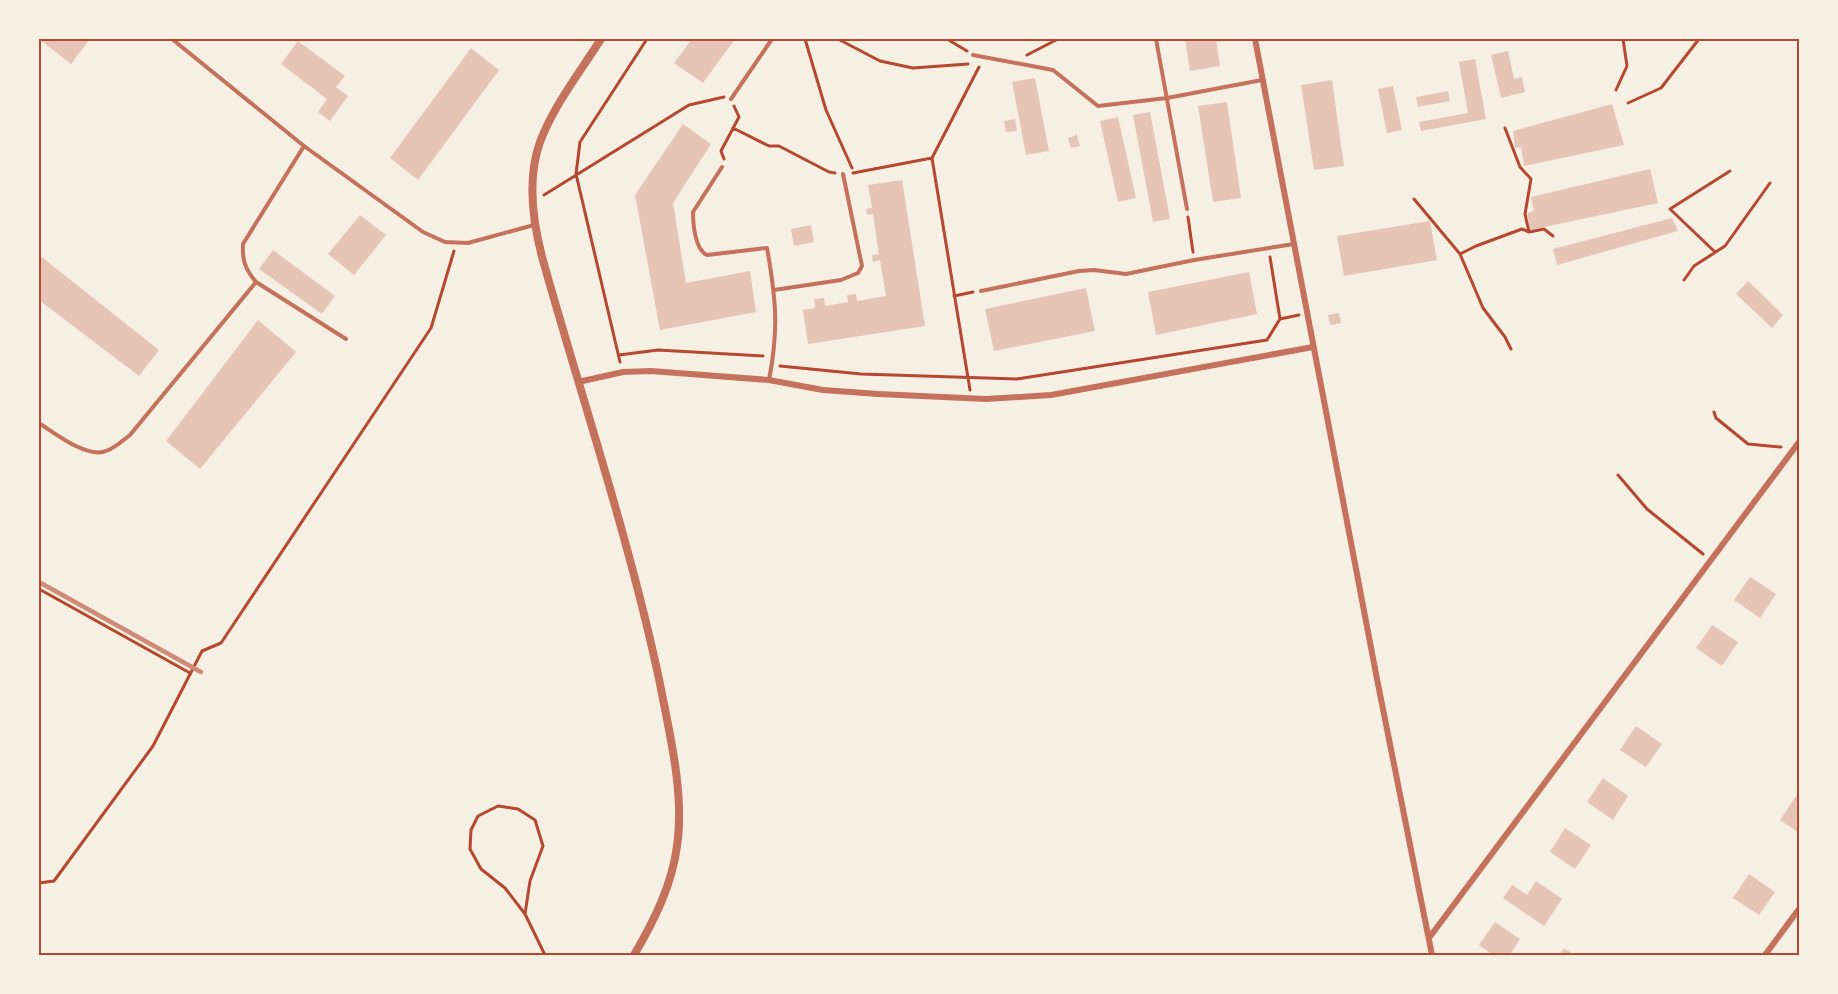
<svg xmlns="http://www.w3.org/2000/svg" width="1838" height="994" viewBox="0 0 1838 994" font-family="'Roboto Condensed',sans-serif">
	<rect width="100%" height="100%" fill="#f6efe4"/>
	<path fill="#e6c5b7" d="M39 39H90L71 64Z
		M692 39H735L703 83 674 63Z
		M1185 39H1216L1220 66 1190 71Z
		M298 41 345 76 336 87 348 96 330 121 318 112 327 99 281 64Z
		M471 48 499 70 418 180 390 158Z
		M1508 51 1514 79 1522 77 1525 92 1501 98 1491 55Z
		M1475 59 1486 119 1421 131 1419 122 1468 113 1459 62Z
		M1035 78 1049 151 1026 155 1012 82Z
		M1332 80 1344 166 1314 170 1301 85Z
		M1393 86 1402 130 1387 133 1378 89Z
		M1448 91 1450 101 1418 107 1416 97Z
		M1227 102 1241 198 1213 202 1198 106Z
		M1612 104 1624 145 1524 166 1521 147 1515 148 1513 131Z
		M1150 112 1170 219 1153 222 1133 115Z
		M1118 117 1136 198 1118 202 1100 121Z
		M1015 119 1017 131 1006 132 1004 121Z
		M683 124 711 144 673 203 686 283 750 271 756 312 660 330 635 195Z
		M1077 135 1080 146 1071 148 1068 138Z
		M1650 169 1658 203 1530 230 1527 213 1534 211 1531 197Z
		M902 180 925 326 808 344 803 310 815 308 814 299 824 298 825 306 848 302 847 295 856 294 857 301 886 296 880 260 873 262 872 255 879 254 873 214 867 215 866 209 872 208 868 185Z
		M360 215 386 235 354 275 328 254Z
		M1672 218 1678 231 1557 265 1553 249Z
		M1430 221 1437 260 1344 276 1337 236Z
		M811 225 814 242 794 246 791 229Z
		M273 250 335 296 322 314 259 269Z
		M39 255 159 350 139 376 39 300Z
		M1249 272 1257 314 1156 335 1148 292Z
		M1748 281 1783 315 1772 328 1736 294Z
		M1086 288 1095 331 994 351 985 309Z
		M1339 313 1341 323 1330 325 1328 315Z
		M258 320 296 352 200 469 166 441Z
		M1750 577 1776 594 1760 618 1734 600Z
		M1712 625 1738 642 1722 666 1696 648Z
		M1636 726 1662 744 1646 767 1620 750Z
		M1603 778 1628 796 1613 820 1587 802Z
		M1796 796 1799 798V833L1780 820Z
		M1565 828 1591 845 1575 869 1550 852Z
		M1749 874 1775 892 1759 915 1733 898Z
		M1536 881 1562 899 1544 926 1503 898 1512 885 1527 895Z
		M1495 922 1520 939 1510 955H1493L1479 945Z
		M1564 948 1574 955H1559Z"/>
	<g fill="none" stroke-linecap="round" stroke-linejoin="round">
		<path stroke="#b5482f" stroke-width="3" d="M805 39 826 110 852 168
			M838 39 880 61 913 68 968 64
			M947 39 967 51
			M1027 55 1058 39
			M1616 90 1627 66 1623 39
			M1628 103 1661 88 1699 39
			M733 128 769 146H779L829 172 835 173
			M1505 128 1520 167 1531 179 1525 214 1529 232
			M932 158 979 67
			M724 159 721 151 739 117 734 106
			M853 173 932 158 970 390
			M544 195 689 105 724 97
			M1414 199 1460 254 1483 308 1505 337 1511 349
			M1188 217 1193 252
			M1715 252 1670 209 1730 171
			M1460 254 1476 246 1522 229 1529 232 1544 229 1553 236
			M1684 280 1694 266 1725 246 1770 183
			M954 296 973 292
			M1280 319 1299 315
			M619 355 658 350 763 356
			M620 362 576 174 580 142 647 39
			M780 366 861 374 1017 379 1267 340 1280 319 1270 257
			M1714 412 1716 418 1748 444 1781 447
			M1618 475 1647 509 1703 554
			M39 589 190 673
			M39 883 54 881 153 746 202 651 221 643 431 328 454 251
			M525 914 530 881 543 846 535 820 518 809 498 806 478 816 471 830 470 849 481 869 505 888 525 914 545 955"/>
		<path stroke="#c5725c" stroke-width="4" d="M172 39 304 146 423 232 445 242 468 243 534 225
			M1156 39 1187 209
			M973 55 1053 70 1098 106 1167 98 1262 80
			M731 99 772 39
			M304 146 243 244C242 260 245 269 256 282L346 339
			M722 167 693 212C693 224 695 250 707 255L767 248C776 299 779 329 769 380
			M774 290 841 280 858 273 862 266 843 174
			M981 291 1079 271 1094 270 1126 274 1194 260 1294 244
			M39 423C54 433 84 456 103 452 113 450 122 441 130 435L256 282"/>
		<path stroke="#c5725c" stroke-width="6" d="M1255 39 1377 679 1432 955
			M578 382 623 372 651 371 769 380 823 390 878 394 986 399 1051 395 1313 347
			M1429 938 1799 442
			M1765 955 1799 909"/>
		<path stroke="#c5725c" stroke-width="8" d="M601 39C580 72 554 105 540 142 526 181 533 225 544 264 583 402 629 539 659 679 669 731 685 794 677 846 672 885 654 921 634 955"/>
		<path stroke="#cf8b77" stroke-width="4.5" d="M39 582 201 672"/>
	</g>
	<rect width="1838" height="994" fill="none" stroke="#f6efe4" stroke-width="81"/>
	<rect x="40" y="40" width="1758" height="914" fill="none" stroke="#b5482f" stroke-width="2"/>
</svg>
